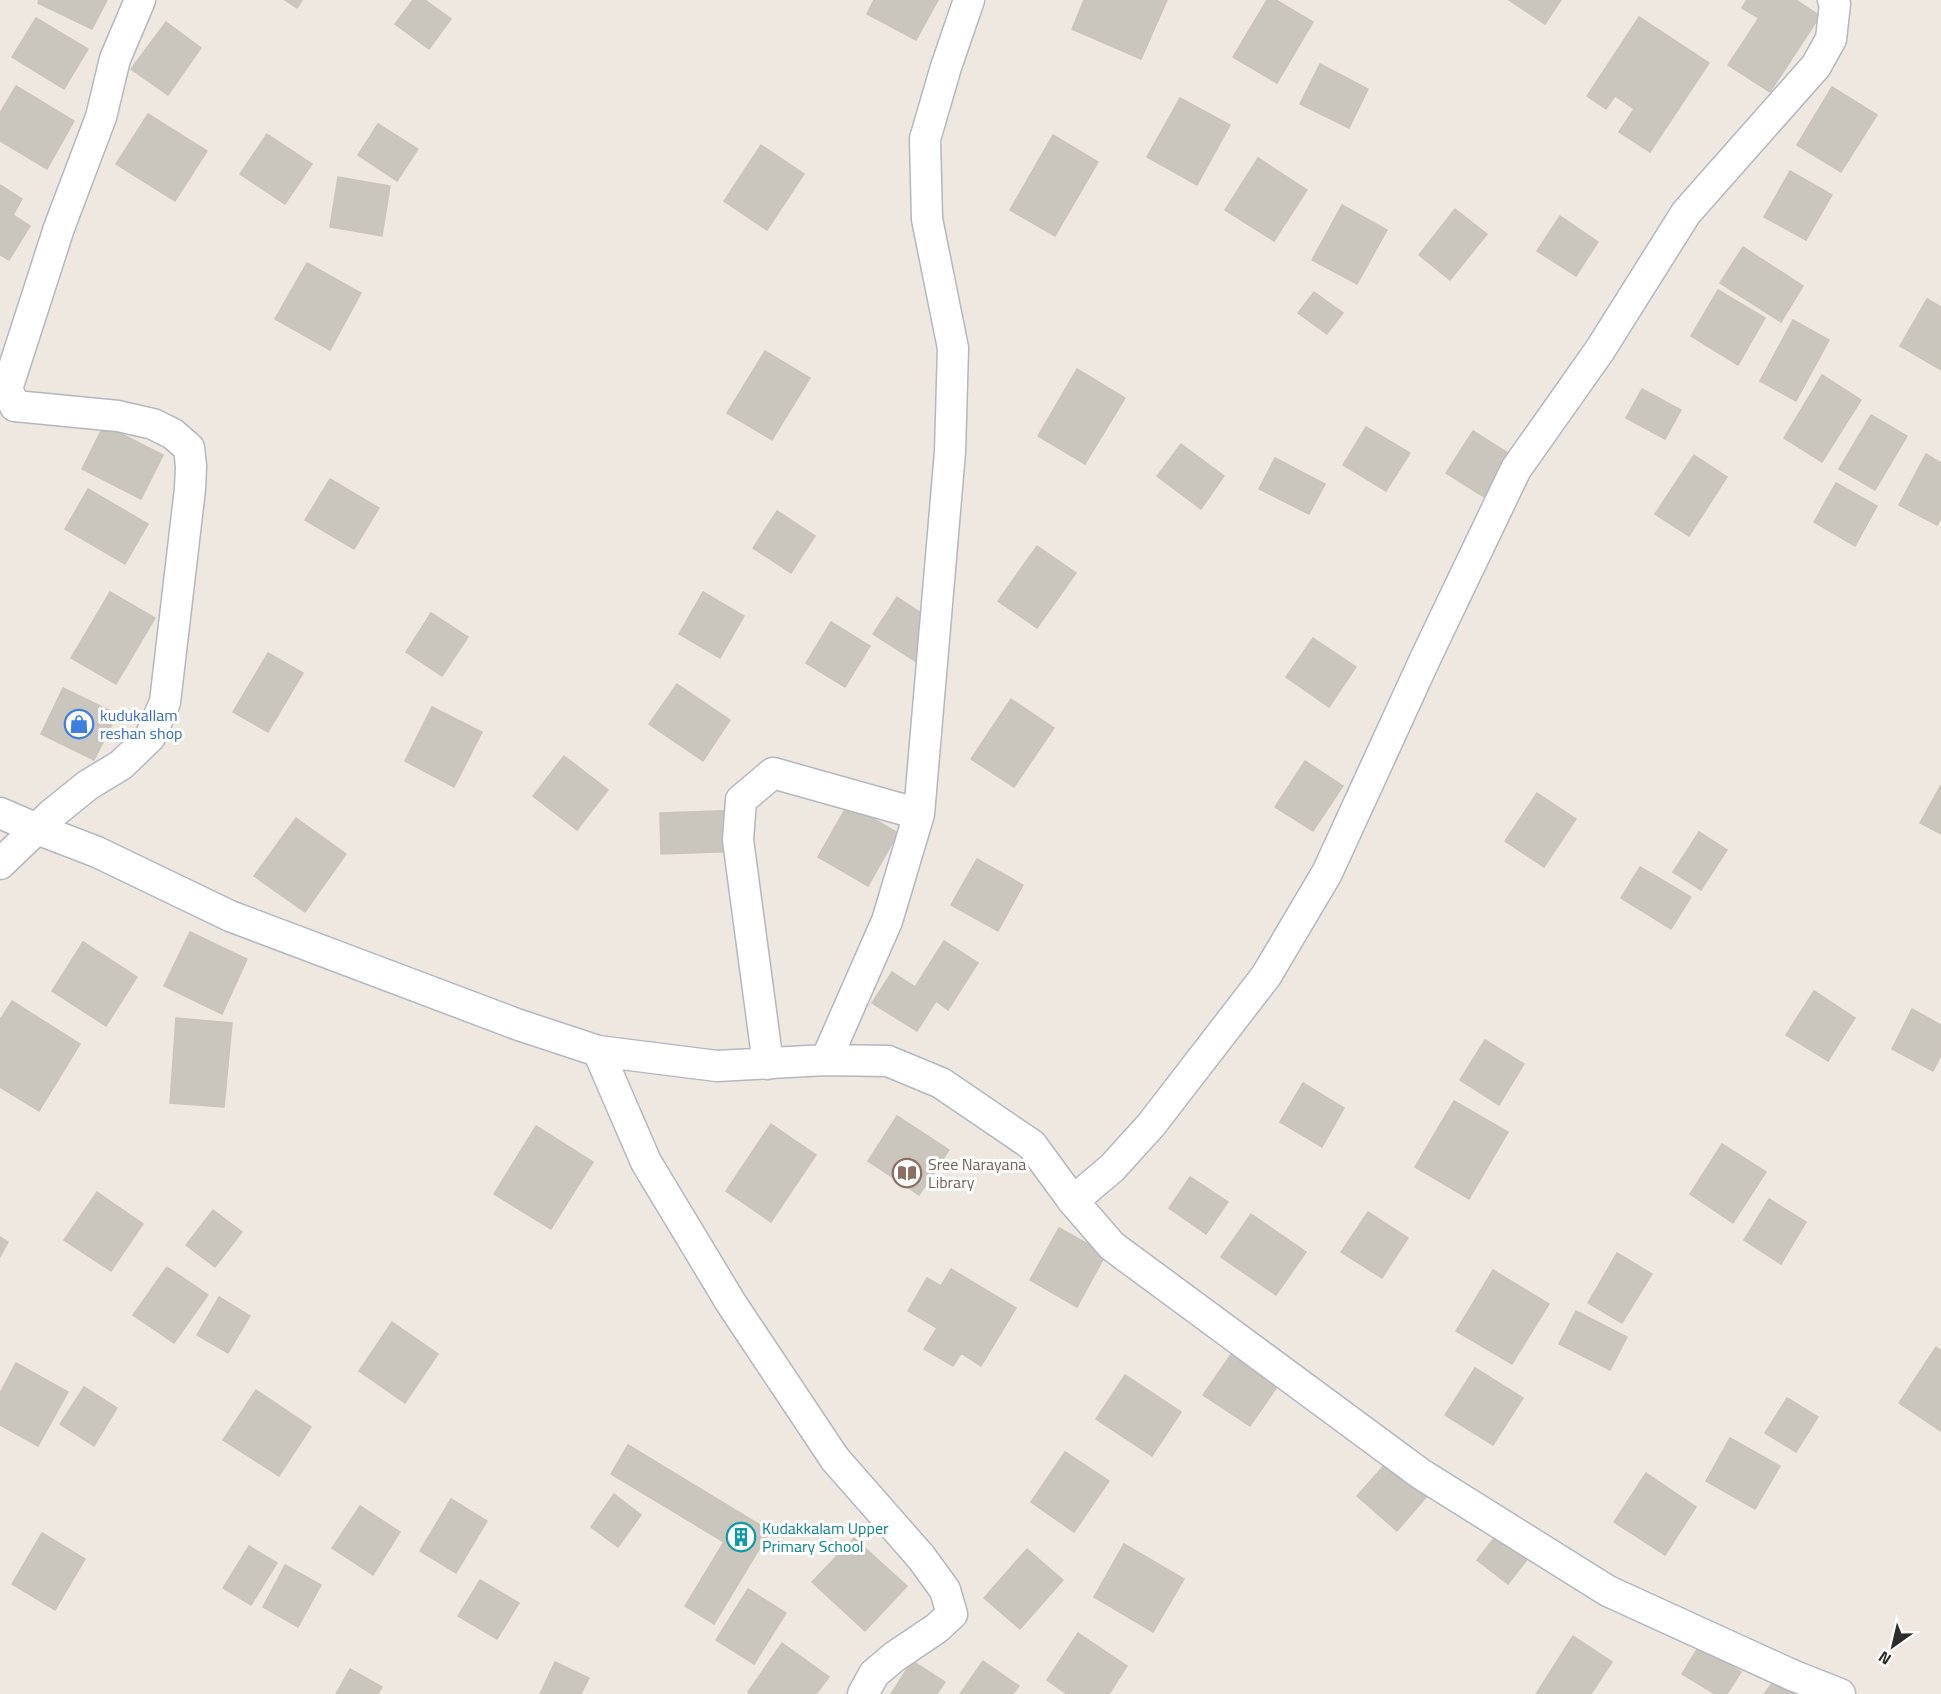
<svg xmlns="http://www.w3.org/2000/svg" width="1941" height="1694" viewBox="0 0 1941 1694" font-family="'Titillium Web',sans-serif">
	<rect width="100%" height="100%" fill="#eee8e0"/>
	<path fill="#cac6be" stroke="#cac4b9" stroke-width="1.5" d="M39 0H107L92 29 38 3Z
		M285 0H302L297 8Z
		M413 0H425L451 19 429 49 395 24Z
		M874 0H938L916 40 867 14Z
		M1084 0H1167L1141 59 1072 29Z
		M1267 0H1276L1313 22 1277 83 1233 57Z
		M1509 0H1561L1545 24Z
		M1747 0H1796L1820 16 1770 92 1728 65 1759 18 1742 8Z
		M1639 17 1709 63 1650 152 1619 132 1634 109 1615 96 1606 109 1587 96Z
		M36 18 88 49 64 89 12 57Z
		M166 22 201 48 168 95 131 69Z
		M1320 64 1368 89 1349 128 1300 104Z
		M16 86 74 121 47 169 0 141V113Z
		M1832 87 1877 115 1841 172 1797 145Z
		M1180 98 1230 125 1197 185 1147 157Z
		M148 114 207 151 175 201 116 164Z
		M378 124 418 149 397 181 358 155Z
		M267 134 312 164 285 204 240 174Z
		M1053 135 1098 162 1055 236 1010 210Z
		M761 145 804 174 767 230 724 201Z
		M1258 158 1307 190 1274 241 1225 210Z
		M1790 171 1832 195 1806 240 1764 217Z
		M338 177 390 186 382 236 330 227Z
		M0 185 22 199 13 215 30 226 9 260 0 255Z
		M1342 205 1387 230 1357 284 1312 260Z
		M1455 209 1487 234 1450 280 1419 255Z
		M1560 216 1598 242 1576 276 1537 251Z
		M1743 247 1803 286 1781 322 1720 283Z
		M307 263 361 293 330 350 275 319Z
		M1718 290 1765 318 1738 365 1691 336Z
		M1314 292 1343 313 1327 334 1298 313Z
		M1927 299 1941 307V370L1900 346Z
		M1793 320 1829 340 1796 401 1760 381Z
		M765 351 810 378 772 440 727 413Z
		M1077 369 1125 398 1085 464 1038 436Z
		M1822 375 1861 400 1822 462 1784 438Z
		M1642 389 1681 410 1665 439 1626 418Z
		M1871 415 1907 436 1875 490 1839 469Z
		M104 425 163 455 141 499 82 469Z
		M1366 427 1410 453 1386 491 1343 465Z
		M1473 431 1511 455 1484 497 1446 473Z
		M1181 444 1224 476 1201 509 1157 476Z
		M1926 454 1941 463V518L1937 525 1899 505Z
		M1694 455 1727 477 1689 536 1655 514Z
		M1275 458 1325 484 1309 514 1259 489Z
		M330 479 379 508 354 549 305 520Z
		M1836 483 1877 506 1855 546 1814 522Z
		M88 489 148 524 125 564 65 529Z
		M777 511 815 536 791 573 753 548Z
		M1037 546 1076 573 1037 628 998 601Z
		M110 592 155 618 116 684 71 658Z
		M703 592 744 616 720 658 679 634Z
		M897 597 942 627 918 663 873 634Z
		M431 613 468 637 442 676 406 652Z
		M831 622 870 646 845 687 806 663Z
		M1313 638 1356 667 1329 707 1286 677Z
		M268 653 303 673 268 732 233 712Z
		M677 684 730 720 703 761 649 724Z
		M63 688 117 714 94 760 41 734Z
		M1011 699 1054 728 1014 787 971 759Z
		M432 707 482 732 454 787 405 761Z
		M564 756 608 790 577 830 533 796Z
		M1305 761 1343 786 1313 831 1275 807Z
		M1941 785V834L1920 823Z
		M1537 793 1576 819 1544 867 1505 841Z
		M848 804 898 833 868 886 818 857Z
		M743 810 745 851 661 854 660 813Z
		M296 818 346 854 305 912 254 876Z
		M1699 832 1727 850 1701 890 1673 872Z
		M977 859 1023 885 998 931 951 905Z
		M1640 867 1691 897 1671 929 1621 898Z
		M190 932 247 959 222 1014 164 986Z
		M944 941 978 963 948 1010 936 1001 917 1031 872 1003 892 972 915 987Z
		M83 942 137 977 106 1026 52 991Z
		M1814 991 1855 1018 1828 1061 1786 1035Z
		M12 1001 80 1044 39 1111 0 1087V1020Z
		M1912 1009 1941 1025V1055L1933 1071 1892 1049Z
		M176 1018 232 1023 224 1107 170 1103Z
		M1485 1040 1524 1064 1499 1105 1460 1080Z
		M1303 1083 1344 1108 1322 1147 1280 1122Z
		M1454 1101 1508 1132 1469 1199 1415 1167Z
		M897 1116 949 1150 919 1195 868 1161Z
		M771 1124 816 1155 771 1222 726 1191Z
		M536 1126 593 1162 551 1229 494 1194Z
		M1722 1144 1766 1172 1733 1223 1690 1194Z
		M1190 1177 1228 1202 1206 1234 1169 1208Z
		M97 1192 143 1224 111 1271 64 1240Z
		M1769 1199 1806 1222 1781 1264 1744 1240Z
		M213 1210 242 1232 215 1267 186 1245Z
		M1368 1212 1408 1238 1382 1278 1341 1252Z
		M1251 1214 1306 1252 1276 1295 1221 1257Z
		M1059 1228 1106 1254 1077 1307 1030 1280Z
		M0 1237 8 1242 0 1257Z
		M1617 1253 1652 1274 1622 1323 1588 1303Z
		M167 1267 208 1295 174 1343 133 1315Z
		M951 1269 1016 1308 981 1366 961 1353 953 1366 924 1349 937 1328 908 1311 927 1278 941 1286Z
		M1493 1270 1549 1304 1512 1364 1456 1331Z
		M219 1297 250 1316 228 1353 197 1335Z
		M1576 1311 1627 1337 1610 1370 1559 1344Z
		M392 1322 438 1354 405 1403 359 1371Z
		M1936 1347 1941 1351V1431L1899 1403Z
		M1232 1353 1279 1384 1250 1426 1203 1395Z
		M16 1363 68 1392 38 1446 0 1425V1393Z
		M1475 1368 1523 1398 1493 1445 1445 1415Z
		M1125 1375 1181 1412 1152 1456 1096 1419Z
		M84 1387 117 1408 94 1446 60 1424Z
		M256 1390 311 1427 279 1476 223 1440Z
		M1787 1398 1818 1417 1796 1452 1765 1433Z
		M1730 1438 1780 1466 1755 1509 1706 1481Z
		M628 1445 770 1531 714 1624 685 1606 724 1542 611 1474Z
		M1065 1452 1109 1481 1074 1532 1031 1502Z
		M1388 1461 1427 1496 1397 1531 1357 1496Z
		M1646 1473 1696 1507 1665 1555 1614 1522Z
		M614 1494 641 1515 618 1547 591 1527Z
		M451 1499 487 1521 456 1573 420 1551Z
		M360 1506 400 1532 373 1575 332 1548Z
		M42 1533 85 1559 55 1610 12 1584Z
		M1498 1533 1529 1557 1508 1584 1477 1560Z
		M854 1538 907 1586 865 1631 812 1582Z
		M1124 1544 1184 1579 1153 1632 1094 1597Z
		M249 1546 277 1563 251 1605 223 1588Z
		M1027 1549 1063 1580 1020 1629 984 1598Z
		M285 1565 321 1585 298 1627 263 1607Z
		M480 1580 519 1603 497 1639 458 1616Z
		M748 1589 786 1613 754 1664 716 1640Z
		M1078 1633 1127 1666 1109 1694H1067L1047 1680Z
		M1573 1636 1612 1662 1591 1694H1536Z
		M782 1643 829 1677 816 1694H751L748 1692Z
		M1699 1646 1741 1672 1727 1694H1715L1682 1674Z
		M912 1661 945 1682 937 1694H891Z
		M983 1661 1019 1686 1013 1694H960Z
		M555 1662 589 1678 581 1694H540Z
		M350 1669 382 1687 378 1694H336Z
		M1775 1680 1794 1694H1764Z"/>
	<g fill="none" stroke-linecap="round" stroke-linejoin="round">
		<g stroke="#b3b7c0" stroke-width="33">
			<path id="street" d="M0 813 37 829 97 852 230 916 519 1025 598 1051 717 1066 826 1060 888 1061 941 1083 1032 1145 1073 1201 1112 1246 1421 1474 1608 1591 1792 1675 1840 1694
				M0 864 52 814 88 785 121 765 150 737 165 702 190 489 191 466 189 448 173 434 153 424 118 416 15 406 7 389 59 228 101 117 115 59 140 0
				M598 1051 646 1162 731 1303 835 1459 921 1557 945 1590 952 1614 937 1628 894 1657 874 1674 863 1694
				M826 1060 887 921 919 814 950 452 953 348 927 219 925 139 946 67 969 0
				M768 1064 738 840 741 800 773 773 919 814
				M1073 1201 1112 1168 1151 1125 1266 976 1327 873 1426 657 1516 469 1600 350 1686 213 1816 66 1831 39 1835 4 1833 0"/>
		</g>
		<use href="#street" stroke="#fff" stroke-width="30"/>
	</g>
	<defs>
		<g id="shop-ring" transform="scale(1.5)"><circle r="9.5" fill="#fff" stroke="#3f7fe0" stroke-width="1.5"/><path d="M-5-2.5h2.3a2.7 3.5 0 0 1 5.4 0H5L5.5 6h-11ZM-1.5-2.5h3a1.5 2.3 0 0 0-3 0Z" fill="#3f7fe0"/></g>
		<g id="library-ring" transform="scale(1.5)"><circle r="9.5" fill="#fff" stroke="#8d6e63" stroke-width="1.5"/><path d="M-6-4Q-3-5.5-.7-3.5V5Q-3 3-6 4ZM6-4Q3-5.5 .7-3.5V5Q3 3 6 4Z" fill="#8d6e63"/></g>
		<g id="building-ring" transform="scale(1.5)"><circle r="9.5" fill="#fff" stroke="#0f9aa8" stroke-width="1.5"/><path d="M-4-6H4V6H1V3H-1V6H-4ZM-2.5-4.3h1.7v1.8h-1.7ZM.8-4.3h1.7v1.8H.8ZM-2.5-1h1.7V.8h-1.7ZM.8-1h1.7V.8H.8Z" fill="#0f9aa8"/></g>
	</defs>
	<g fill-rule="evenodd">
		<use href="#shop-ring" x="79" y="724"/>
		<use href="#library-ring" x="907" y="1173"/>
		<use href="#building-ring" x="741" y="1537"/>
	</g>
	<g text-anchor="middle" stroke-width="6" stroke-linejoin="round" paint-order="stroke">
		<g font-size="16" fill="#366cbe" stroke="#fff" text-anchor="start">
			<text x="100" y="721">kudukallam<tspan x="100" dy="18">reshan shop</tspan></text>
		</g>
		<g font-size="16" fill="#785e54" stroke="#fff" text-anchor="start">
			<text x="928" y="1170">Sree Narayana<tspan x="928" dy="18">Library</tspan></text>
		</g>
		<g font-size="16" fill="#0d838f" stroke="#fff" text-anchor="start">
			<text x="762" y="1534">Kudakkalam Upper<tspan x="762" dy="18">Primary School</tspan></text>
		</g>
	</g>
	<g transform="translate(1893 1646) rotate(214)" stroke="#ffffff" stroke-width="4.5" paint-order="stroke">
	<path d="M0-4.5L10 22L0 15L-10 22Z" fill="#2d2d2d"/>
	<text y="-9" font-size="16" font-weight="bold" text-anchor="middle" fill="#2d2d2d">N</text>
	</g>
</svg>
